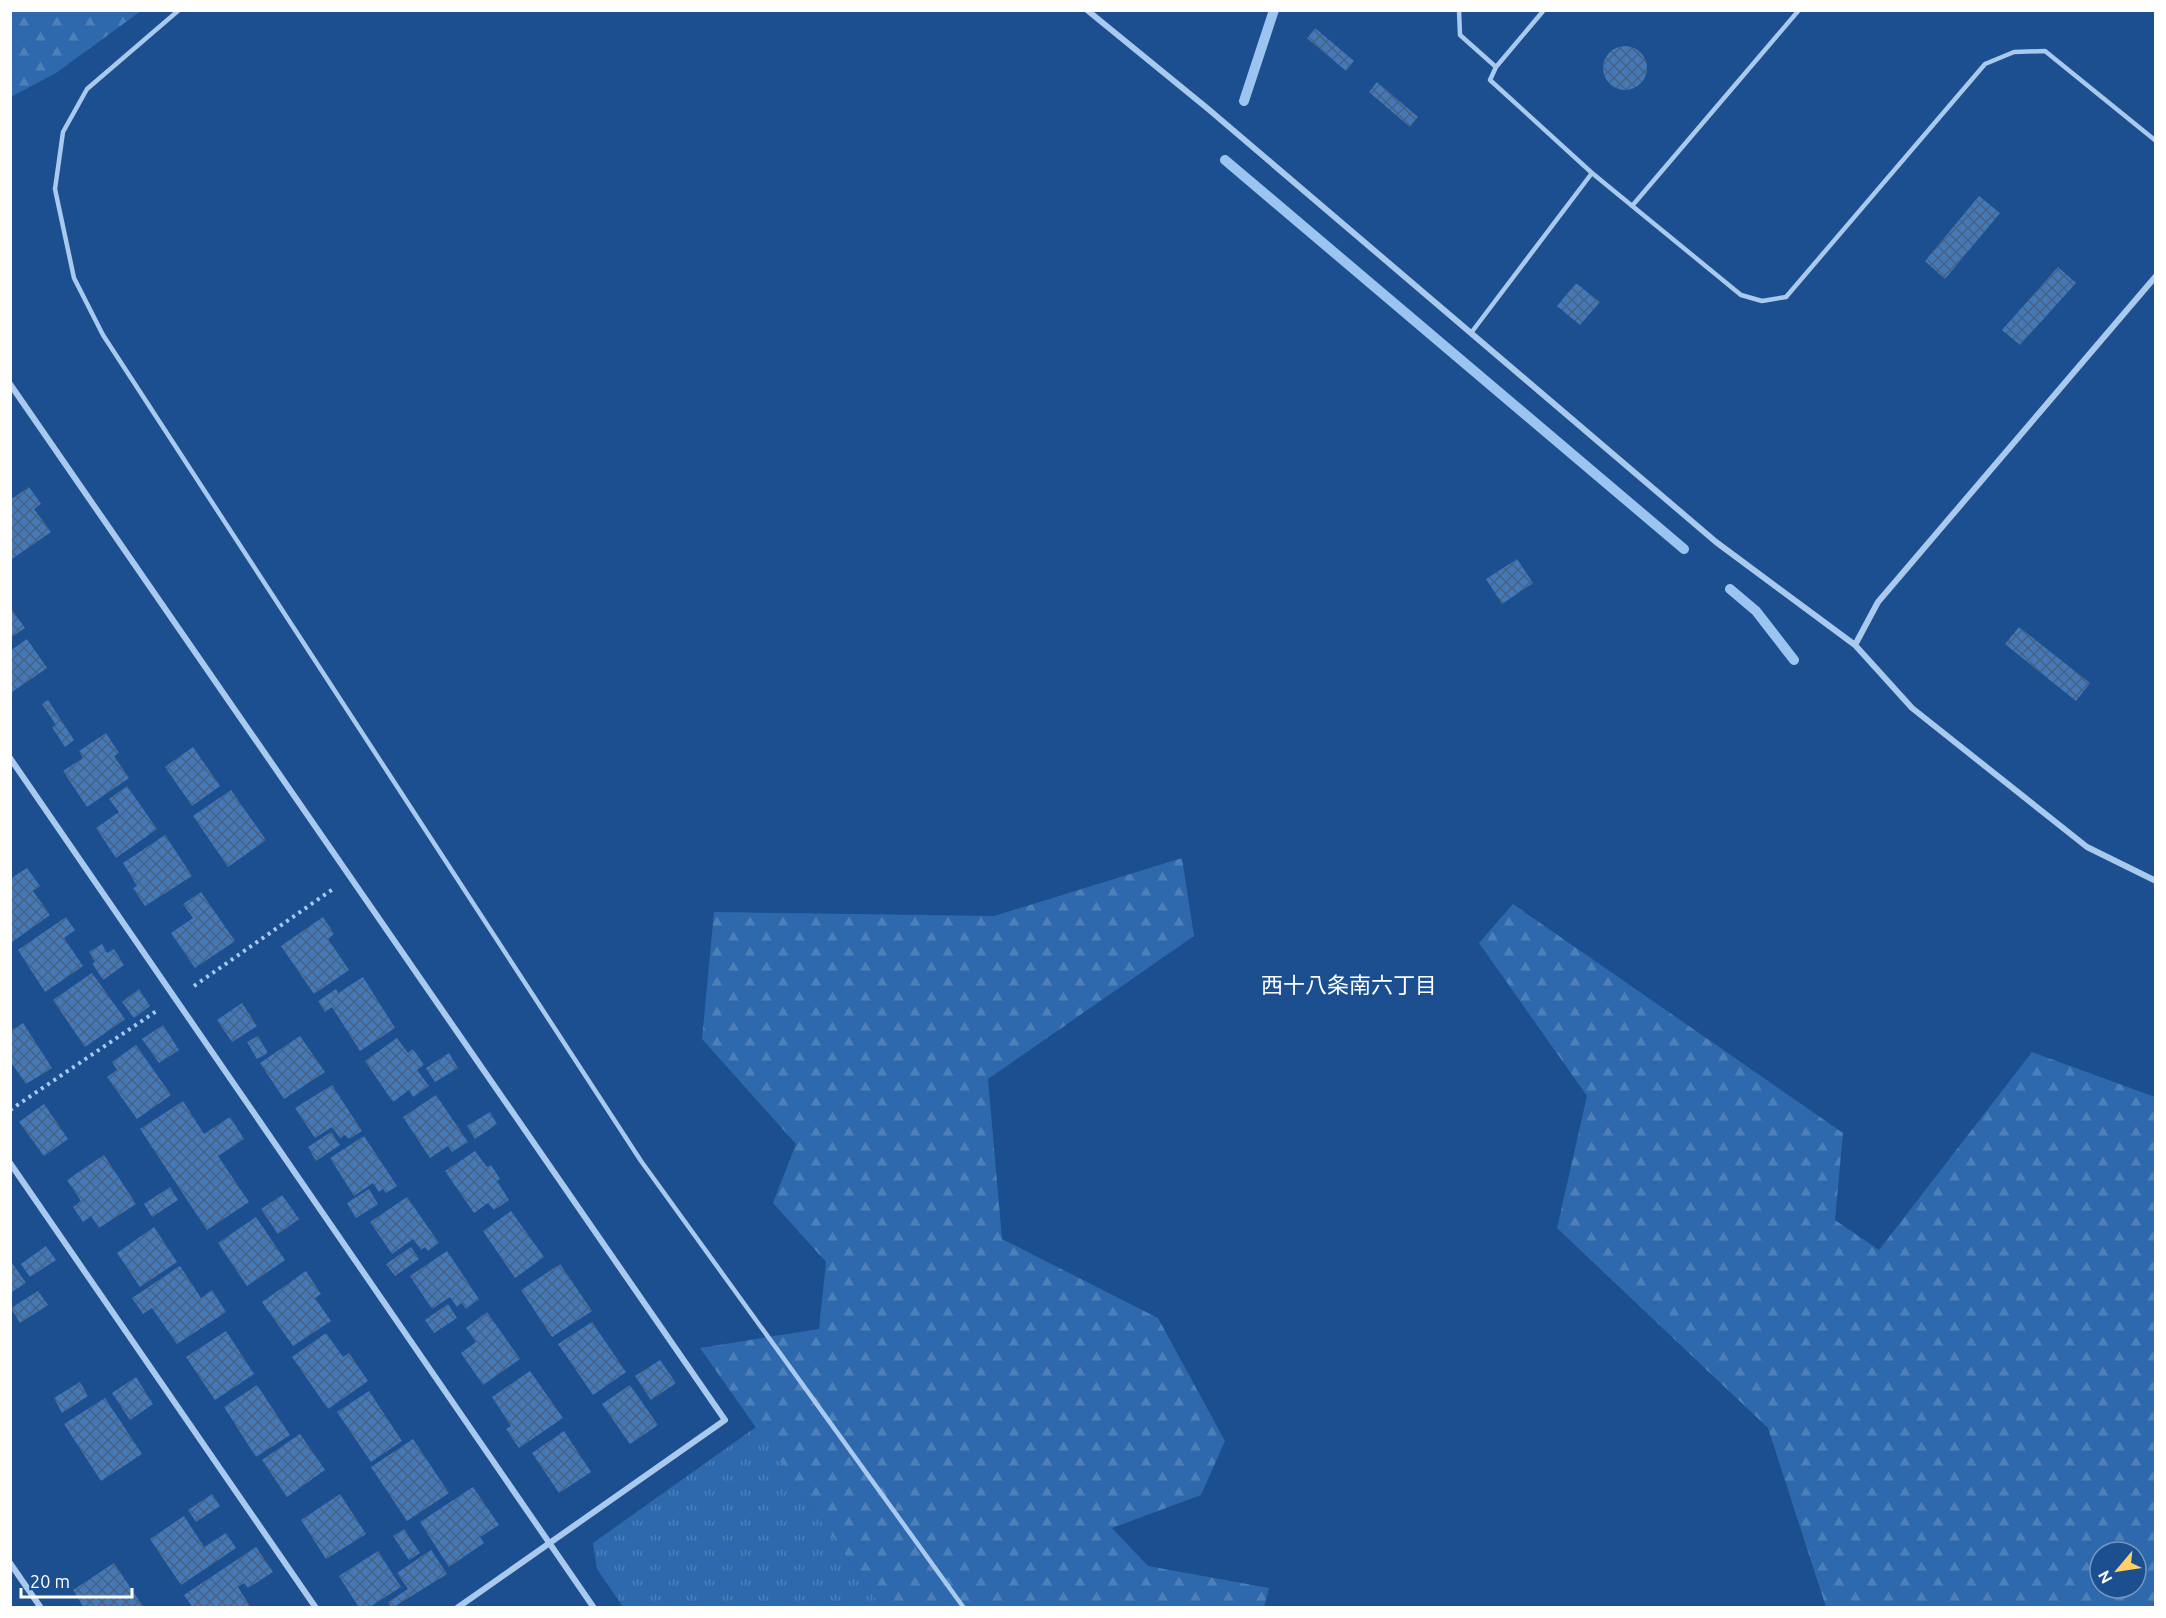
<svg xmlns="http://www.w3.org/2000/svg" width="2166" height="1618" viewBox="0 0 2166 1618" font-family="Ubuntu,'Noto Sans JP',sans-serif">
	<defs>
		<pattern id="grass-tufts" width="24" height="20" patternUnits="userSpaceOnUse" patternTransform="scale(1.5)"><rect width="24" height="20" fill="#2e69ad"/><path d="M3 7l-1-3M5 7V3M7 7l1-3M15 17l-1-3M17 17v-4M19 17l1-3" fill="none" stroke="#4d80b9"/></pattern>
		<pattern id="forest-firs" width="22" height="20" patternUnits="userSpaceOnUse" patternTransform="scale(1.5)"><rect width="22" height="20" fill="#2e69ad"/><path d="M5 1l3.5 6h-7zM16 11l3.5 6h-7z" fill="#4d80b9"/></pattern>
		<pattern id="building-cross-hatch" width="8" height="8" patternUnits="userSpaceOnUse" patternTransform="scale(1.5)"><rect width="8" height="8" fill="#4478b7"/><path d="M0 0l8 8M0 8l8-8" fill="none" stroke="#486282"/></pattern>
	</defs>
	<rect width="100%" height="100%" fill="#1b4f8f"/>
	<path fill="url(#grass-tufts)" d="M756 1427 882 1607H623L597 1569 593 1543Z"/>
	<path fill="url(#forest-firs)" fill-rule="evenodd" d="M11 10H141V11L56 73 11 97Z
		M1182 858 1194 936 988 1079 1002 1239 1158 1318 1225 1441 1201 1495 1112 1528 1148 1566 1269 1588 1264 1607H882L700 1348 819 1329 826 1262 773 1203 796 1144 702 1039 714 912 994 916Z
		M1513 904 1843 1133 1835 1220 1879 1250 2032 1052 2155 1097V1607H1826L1768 1428 1557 1228 1587 1096 1479 943ZM2100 1552H2136V1588H2100Z"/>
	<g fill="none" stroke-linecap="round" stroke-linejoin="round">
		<path stroke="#9cc4f0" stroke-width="10" d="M1244 101 1274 10
			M1225 160 1684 549
			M1730 589 1756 611 1794 660"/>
	</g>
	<path fill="url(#building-cross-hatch)" d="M1315 28 1354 61 1346 71 1307 38Z
		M1603 68a22 22 0 1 1 44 0a22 22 0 1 1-44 0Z
		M1377 82 1418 117 1410 127 1369 92Z
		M1979 196 2000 213 1945 279 1925 261Z
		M2058 267 2076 283 2020 345 2002 330Z
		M1576 283 1600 302 1580 325 1557 306Z
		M29 487 41 504 34 509 51 532 12 559 10 500Z
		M1517 559 1533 583 1502 604 1486 579Z
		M10 607 25 628 10 638Z
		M2019 627 2090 683 2076 701 2005 644Z
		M27 639 47 668 12 692 10 651Z
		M48 700 74 740 65 747 52 727 56 725 42 704Z
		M106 733 119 753 114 756 129 778 87 807 63 771 83 758 79 751Z
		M193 747 220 786 192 806 165 767Z
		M127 786 157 829 116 858 96 828 119 812 109 799Z
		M231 790 266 840 228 867 193 816Z
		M165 835 192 876 145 906 133 888 137 886 123 863Z
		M27 868 40 886 33 891 50 915 12 942 10 879Z
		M201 892 235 941 195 968 171 933 193 918 183 904Z
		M66 917 75 930 64 938 83 966 45 992 18 950Z
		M323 917 334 934 328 939 349 970 314 994 281 946Z
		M102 944 107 953 114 949 124 965 103 980 92 963 95 962 89 952Z
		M92 973 125 1019 85 1047 53 1000Z
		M363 977 395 1028 360 1051 332 1007 325 1012 318 1001 336 989 338 993Z
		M139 989 150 1006 134 1018 122 1002Z
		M242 1003 257 1026 232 1042 217 1020Z
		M23 1023 52 1068 26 1084 10 1061V1031Z
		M163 1025 179 1050 159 1063 142 1039Z
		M258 1036 268 1053 257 1059 247 1042Z
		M300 1036 325 1072 284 1099 260 1063Z
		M397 1038 408 1053 413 1049 424 1065 417 1070 429 1086 413 1097 409 1090 393 1102 365 1061Z
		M136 1045 171 1095 137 1119 107 1077 117 1070 112 1062Z
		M449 1053 458 1068 435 1082 426 1068Z
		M332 1085 362 1131 349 1139 345 1135 340 1138 332 1127 315 1138 295 1108Z
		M436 1095 468 1142 452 1152 448 1146 430 1158 403 1117Z
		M183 1101 204 1134 230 1117 244 1139 218 1156 249 1202 207 1230 140 1129Z
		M44 1104 68 1139 44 1156 19 1122Z
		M490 1112 497 1124 475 1139 467 1126Z
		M331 1132 340 1145 316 1161 308 1147Z
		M364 1136 397 1186 386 1193 383 1189 379 1192 373 1183 354 1196 330 1158Z
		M475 1151 487 1167 491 1165 500 1179 497 1181 509 1200 494 1210 488 1203 474 1213 445 1171Z
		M104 1155 136 1204 99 1228 91 1216 83 1222 73 1207 81 1201 67 1180Z
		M170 1187 178 1200 152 1217 144 1204Z
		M369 1189 378 1204 356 1218 347 1203Z
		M282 1195 299 1219 278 1234 261 1209Z
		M407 1197 439 1243 428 1251 425 1247 421 1250 413 1239 392 1254 370 1222Z
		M511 1211 544 1257 515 1278 483 1231Z
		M256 1217 285 1260 247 1286 218 1243Z
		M154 1227 177 1262 140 1287 117 1253Z
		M46 1246 56 1260 30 1277 21 1264Z
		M411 1247 419 1259 395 1276 386 1264Z
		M447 1251 479 1299 466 1309 462 1303 457 1307 450 1297 432 1309 410 1276Z
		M10 1260 26 1283 10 1293Z
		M560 1264 592 1311 552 1337 521 1290Z
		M180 1266 201 1298 212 1290 226 1312 177 1344 152 1308 143 1314 132 1298Z
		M306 1271 321 1294 315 1298 331 1321 293 1346 262 1302Z
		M38 1291 48 1305 20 1323 11 1308Z
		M448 1304 457 1318 434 1333 425 1320Z
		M487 1312 520 1359 483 1385 461 1353 476 1342 466 1328Z
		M592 1322 626 1372 593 1395 558 1344Z
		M226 1331 254 1374 215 1400 186 1357Z
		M326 1333 343 1357 349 1353 368 1381 328 1409 292 1357Z
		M660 1360 676 1383 651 1400 635 1376Z
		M530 1371 563 1418 519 1448 506 1429 511 1426 492 1397Z
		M136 1377 153 1404 130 1420 112 1393Z
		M80 1382 88 1396 62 1413 54 1398Z
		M257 1385 290 1435 256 1457 224 1407Z
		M630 1385 658 1425 630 1444 602 1404Z
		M369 1391 402 1441 371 1462 337 1412Z
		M105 1398 142 1454 101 1481 64 1424Z
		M564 1431 591 1472 559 1493 532 1453Z
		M300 1434 325 1470 287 1497 262 1460Z
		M413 1439 449 1493 407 1521 371 1467Z
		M473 1487 499 1525 480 1537 484 1543 449 1567 420 1522Z
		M212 1494 220 1506 196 1522 188 1510Z
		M340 1494 366 1534 326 1559 301 1520Z
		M184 1516 204 1547 226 1533 236 1548 181 1585 150 1539Z
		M404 1529 420 1553 409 1560 393 1536Z
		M256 1547 273 1572 248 1588 244 1583 238 1587 251 1608H193L184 1595Z
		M431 1550 447 1574 392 1608 388 1602 408 1589 397 1573Z
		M378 1551 401 1587 368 1608H359L339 1576Z
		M114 1563 144 1608H84L73 1590Z"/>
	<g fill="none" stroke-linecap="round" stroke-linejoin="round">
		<path stroke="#a9c9ee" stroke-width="4" stroke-dasharray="3 4.5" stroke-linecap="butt" d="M194 986 333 889
			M10 1110 158 1010"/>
		<path stroke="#a9c9ee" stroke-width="4.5" d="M179 10 87 89 63 132 55 189 74 278 103 335 641 1161 964 1608
			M1459 10 1460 35 1496 67
			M1544 10 1496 67 1490 80 1592 173 1741 295 1762 301 1786 297 1985 64 2014 52 2045 51 2156 141
			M1632 206 1799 10
			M1471 333 1592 173"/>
		<path stroke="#a9c9ee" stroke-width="6" d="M1087 10 1207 108 1716 542 1855 645 1912 708 2087 847 2156 881
			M10 384 725 1420 457 1608
			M1855 645 1878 602 2156 276
			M10 758 594 1608
			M10 1163 316 1608
			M10 1563 41 1608"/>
	</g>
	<g text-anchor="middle" stroke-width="5" stroke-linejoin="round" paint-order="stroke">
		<g font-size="22" fill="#fff" stroke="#1b4f8f">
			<text x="1349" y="993">西十八条南六丁目</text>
		</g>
	</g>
	<rect width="2166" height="1618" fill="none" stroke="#ffffff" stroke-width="24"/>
	<g transform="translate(2118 1570) rotate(241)"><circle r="28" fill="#1b4f8f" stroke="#7695bc" stroke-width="1.5"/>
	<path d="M0-4.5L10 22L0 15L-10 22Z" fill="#ffd166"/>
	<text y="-9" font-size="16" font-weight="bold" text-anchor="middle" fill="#ffffff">N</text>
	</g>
	<path d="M21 1588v9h111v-9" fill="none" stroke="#ffffff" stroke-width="3"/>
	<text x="30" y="1588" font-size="18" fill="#ffffff" stroke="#1b4f8f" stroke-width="4.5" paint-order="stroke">20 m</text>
</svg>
